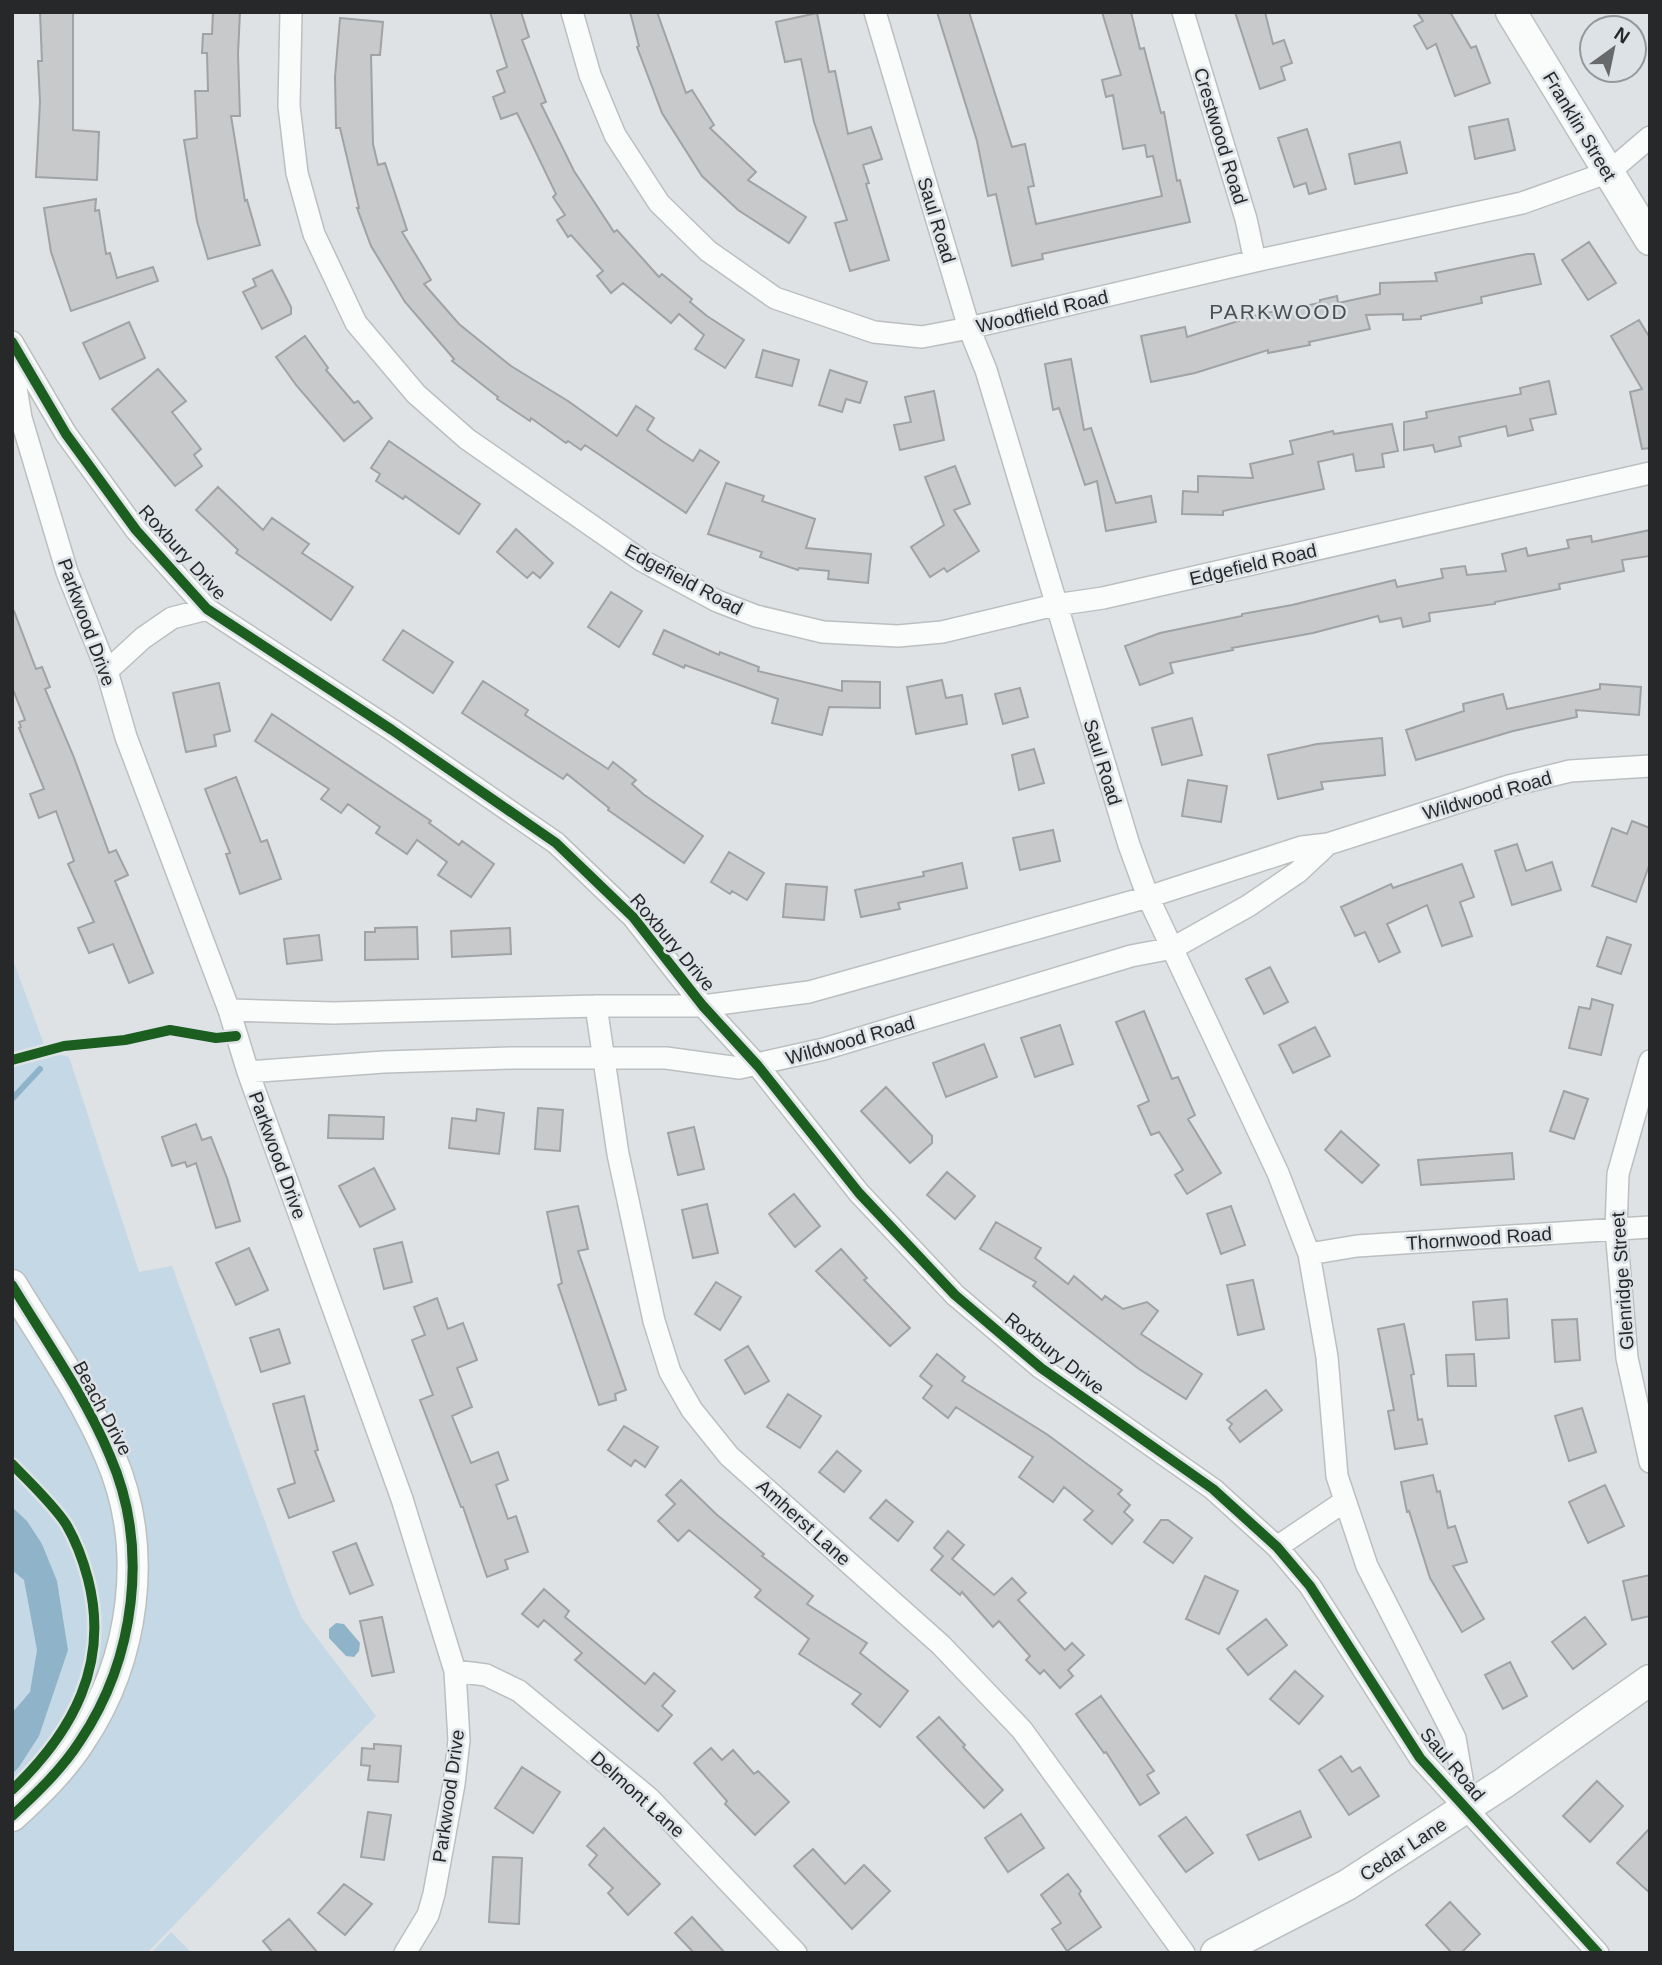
<svg xmlns="http://www.w3.org/2000/svg" width="1662" height="1965" viewBox="0 0 1662 1965" font-family="Arial,sans-serif">
	<rect width="100%" height="100%" fill="#dfe2e4"/>
	<path fill="#c4d8e5" d="M12 957 46 1050 69 1057 139 1272 172 1266 291 1593 302 1618 376 1716 147 1953H12Z
		M171 1932 189 1950 186 1953H151Z"/>
	<path fill="#8fb3c9" d="M12 1507 27 1521 42 1544 57 1581 68 1650 39 1736 19 1767 12 1774V1713L30 1692 37 1650 24 1580 12 1570Z
		M336 1623 344 1624 360 1643 359 1651 354 1657 346 1656 329 1638V1629Z"/>
	<g fill="none" stroke-linecap="round" stroke-linejoin="round">
		<path stroke="#8fb3c9" stroke-width="6" d="M12 1099 40 1069"/>
	</g>
	<path fill="#c7c9cb" stroke="#a0a2a3" stroke-width="2" d="M40 12H73V130L99 132 97 180 36 177 40 102 38 61H42Z
		M213 12H240L238 54 240 116H231L245 201 247 200 260 245 208 259 197 221 184 140 197 138 195 91H208L207 53H202L203 34H212Z
		M490 12H521L529 37 522 40 546 102 541 104 574 171 614 232 617 230 659 277 662 274 692 299 690 302 707 316 744 340 725 368 695 349 704 335 679 314 671 323 623 283 611 293 597 276 603 271 571 235 568 237 557 220 565 215 553 197 556 194 517 113 501 119 493 97 505 92 497 71 507 67Z
		M630 12H657L686 93 692 90 714 125 710 128 756 172 748 180 806 217 789 243 738 210 702 176 662 113 637 47 639 46Z
		M937 12H969L1012 147 1025 144 1034 186 1028 187 1036 224 1162 196 1153 156 1147 157 1145 145 1123 149 1113 95 1106 97 1102 80 1121 75 1102 12H1131L1140 49 1144 48 1161 113 1164 112 1177 181 1180 180 1190 222 1042 254 1043 259 1012 266 996 194 988 196 977 141Z
		M1235 12H1265L1273 44 1284 40 1292 63 1281 67 1285 80 1260 89Z
		M1417 12H1450L1471 48 1476 46 1490 83 1455 96 1436 44 1427 49 1414 26 1423 21Z
		M817 13 829 72 835 71 848 134 871 127 882 159 863 165 869 183 866 184 889 260 850 271 835 223 847 220 814 122 801 59 785 62 776 22Z
		M340 18 383 22 380 55H371L373 144 378 165 385 163 407 230 402 232 431 280 424 284 459 324 511 366 568 401 617 436 636 406 654 418 647 430 662 441 693 461 700 450 719 462 686 513 585 445 581 450 568 441 566 443 531 418 530 421 497 399 498 397 452 361 454 359 405 302 371 246 357 208H359L340 128H336L335 77Z
		M1508 119 1515 150 1475 159 1469 127Z
		M1307 129 1326 189 1309 194 1306 183 1294 187 1278 138Z
		M1400 142 1407 173 1355 184 1349 154Z
		M96 199 95 211 99 210 106 254 110 253 117 278 153 267 158 281 71 311 51 252 44 208Z
		M1589 242 1616 283 1588 300 1562 260Z
		M1527 254H1534L1541 284 1481 297 1482 303 1421 316V319L1403 320V314L1366 315 1370 329 1309 342 1310 345 1268 353V350L1195 373 1151 382 1141 336 1185 327 1187 337 1261 314 1320 303V300L1337 296 1338 303 1380 294V283L1437 281 1435 273Z
		M272 270 291 307V314L262 329 243 292 256 286 253 279Z
		M1639 320 1650 338V448L1642 449 1630 392 1642 389 1611 336Z
		M129 322 145 358 100 379 83 343Z
		M305 336 328 368 326 370 354 403 358 401 372 418 344 441 296 385 276 357Z
		M763 350 799 360 792 386 756 377Z
		M1071 359 1084 430 1091 428 1116 503 1151 496 1156 522 1106 531 1097 481 1085 485 1059 408 1053 410 1045 364Z
		M158 369 186 401 172 412 201 449 194 455 202 466 175 486 112 409Z
		M830 370 867 382 860 403 846 399 842 412 819 405Z
		M1549 381 1556 414 1530 419 1533 430 1508 436 1506 426 1459 437 1461 446 1435 452 1433 445 1404 450V422L1427 418 1426 412 1521 394 1520 388Z
		M934 391 944 440 900 450 894 425 911 422 905 397Z
		M1392 424 1398 451 1382 454 1384 467 1356 471 1353 454 1318 462 1324 489 1223 511V515L1182 514 1183 491 1198 492V476L1253 478 1250 464 1293 454 1290 441 1333 431 1334 434Z
		M389 441 480 504 459 534 405 496 403 499 376 481 380 474 371 468Z
		M955 466 970 504 954 510 979 551 947 572 944 568 930 577 911 547 944 525 925 477Z
		M726 483 764 496 762 501 815 519 806 548 871 554 868 583 828 579 829 571 799 568 798 570 760 557 762 552 708 534Z
		M218 487 263 530 272 518 309 544 302 553 353 587 331 620 236 553 238 550 196 510Z
		M516 529 553 563 540 578 533 572 527 578 497 552Z
		M1650 530V556L1622 560 1624 571 1559 584 1560 589 1495 602V604L1429 613 1430 621 1403 627 1401 618 1380 622 1378 616 1313 633 1232 648 1233 650 1170 663 1173 673 1140 685 1125 646 1160 633 1242 616V614L1292 605 1395 580 1397 587 1443 578 1441 569 1465 566 1467 575 1506 571 1502 554 1526 548 1528 556 1569 548 1567 540 1591 536 1592 542Z
		M611 592 642 611 619 647 588 627Z
		M12 611H14L36 669 42 667 50 687 45 689 73 755 109 853 116 850 128 875 115 881 153 973 129 983 113 944 89 953 78 928 94 922 68 864 74 861 56 811 39 818 30 794 44 789 19 728 21 727 19 722 25 720 12 687Z
		M403 630 453 662 433 693 383 660Z
		M664 630 719 655 720 652 759 667 758 671 842 691V681L880 682V708L829 707 822 735 772 723 778 699 685 665 684 668 653 654Z
		M942 680 946 698 962 695 967 724 916 734 907 687Z
		M483 681 528 710 525 715 599 763 608 769 613 762 636 780 632 784 643 794 703 836 684 863 608 810 609 808 567 774 563 779 462 713Z
		M219 683 230 731 214 735 216 746 186 752 173 693Z
		M1600 684 1641 687 1639 715 1576 710 1577 717 1513 731 1416 760 1406 730 1464 711 1463 704 1503 694 1507 709 1600 689Z
		M1020 688 1028 717 1003 724 995 694Z
		M272 714 431 821 429 823 459 845 462 841 494 864 471 897 438 875 447 862 417 840 407 854 376 833 380 827 348 804 341 813 321 799 329 789 255 741Z
		M1192 718 1202 755 1162 765 1152 728Z
		M1382 738 1385 775 1321 782 1323 789 1278 799 1268 755 1317 744Z
		M1034 749 1044 783 1019 790 1012 755Z
		M236 777 261 842 267 840 281 879 240 894 226 854 230 853 205 789Z
		M1188 780 1227 786 1221 822 1182 816Z
		M1632 821 1650 828V863L1636 902 1592 886 1612 828 1627 834Z
		M1053 830 1060 861 1020 870 1013 838Z
		M1517 844 1526 871 1552 862 1561 890 1512 905 1495 851Z
		M729 852 764 873 747 900 732 891 730 894 711 882Z
		M962 863 967 888 898 903 900 909 861 917 855 890 924 876 923 872Z
		M1462 864 1474 897 1460 902 1472 936 1442 946 1427 905 1387 924 1400 952 1379 962 1365 932 1355 936 1341 907 1391 884 1393 888Z
		M786 884 827 887 824 920 783 917Z
		M417 927 418 959 365 960V932H375V928Z
		M510 928 511 954 452 957 451 931Z
		M319 935 322 960 287 964 284 939Z
		M1607 937 1631 945 1621 974 1597 966Z
		M1270 967 1288 1002 1264 1014 1246 979Z
		M1592 999 1613 1005 1601 1055 1569 1048 1579 1007 1590 1009Z
		M1144 1011 1172 1079 1178 1077 1195 1115 1188 1119 1221 1173 1187 1194 1175 1175 1183 1170 1159 1132 1151 1135 1138 1106 1149 1101 1116 1022Z
		M1060 1025 1073 1064 1035 1077 1021 1038Z
		M1315 1027 1330 1056 1293 1073 1279 1045Z
		M984 1044 997 1077 946 1097 933 1063Z
		M886 1087 932 1136V1143L910 1163 861 1111Z
		M1564 1091 1588 1099 1574 1139 1550 1131Z
		M538 1108 563 1110 560 1151 535 1149Z
		M477 1109 504 1113 499 1154 449 1148 452 1118 476 1121Z
		M329 1115 384 1117 383 1139 328 1138Z
		M196 1124 202 1140 211 1137 227 1178 240 1221 216 1228 196 1163 187 1167 185 1162 172 1166 162 1137Z
		M694 1127 704 1169 678 1175 668 1133Z
		M1341 1131 1379 1165 1362 1183 1325 1150Z
		M1512 1153 1514 1179 1421 1185 1418 1160Z
		M374 1168 395 1209 360 1227 339 1186Z
		M947 1172 975 1196 955 1219 927 1195Z
		M794 1194 820 1226 795 1247 769 1214Z
		M707 1204 718 1253 693 1258 682 1210Z
		M578 1206 588 1249 578 1251 626 1390 615 1394 616 1400 599 1405 558 1285 562 1283 547 1212Z
		M1231 1206 1245 1245 1221 1254 1207 1214Z
		M996 1222 1041 1248 1035 1258 1068 1284 1074 1276 1102 1300 1105 1296 1123 1309 1147 1302 1158 1311 1141 1334 1202 1374 1186 1399 1139 1369 1083 1326 1033 1286 1036 1282 980 1249Z
		M402 1242 412 1282 384 1289 374 1249Z
		M249 1248 268 1290 236 1305 216 1263Z
		M841 1249 867 1278 864 1280 910 1328 890 1346 816 1271Z
		M1253 1280 1264 1329 1238 1335 1227 1285Z
		M716 1282 741 1297 720 1330 695 1314Z
		M437 1298 448 1329 463 1323 477 1360 457 1368 472 1407 452 1416 471 1463 498 1452 508 1480 496 1485 508 1519 516 1516 528 1552 505 1560 508 1569 487 1577 463 1507H461L420 1400 433 1395 412 1340 425 1335 414 1307Z
		M1507 1299 1509 1338 1476 1340 1473 1302Z
		M1577 1319 1580 1360 1555 1362 1552 1320Z
		M1404 1324 1414 1374 1411 1375 1418 1420 1422 1419 1427 1444 1395 1449 1388 1411 1394 1410 1378 1329Z
		M279 1329 290 1363 261 1372 250 1338Z
		M748 1346 769 1381 745 1394 725 1360Z
		M937 1354 965 1377 962 1381 1048 1435 1122 1490 1118 1494 1130 1505 1124 1512 1133 1520 1112 1544 1084 1520 1093 1511 1064 1487 1053 1502 1019 1477 1033 1457 956 1407 948 1418 923 1398 932 1386 920 1376Z
		M1474 1354 1476 1386H1448L1446 1355Z
		M1266 1390 1282 1410 1240 1442 1229 1428 1232 1424 1227 1420Z
		M788 1394 821 1416 800 1448 767 1427Z
		M304 1396 318 1450 315 1451 334 1501 289 1518 278 1489 295 1483 273 1404Z
		M1582 1408 1596 1452 1569 1461 1555 1416Z
		M624 1426 658 1447 645 1467 635 1460 631 1466 608 1450Z
		M837 1451 861 1471 844 1492 819 1472Z
		M1433 1475 1437 1492 1440 1491 1448 1528 1455 1526 1467 1562 1453 1566 1484 1619 1462 1632 1430 1578 1409 1511 1407 1512 1401 1482Z
		M681 1480 716 1514 764 1554 762 1556 813 1596 807 1604 867 1643 860 1653 908 1691 880 1727 852 1704 861 1694 799 1654 809 1639 755 1597 761 1590 689 1530 678 1541 658 1521 675 1504 666 1495Z
		M1605 1485 1624 1526 1588 1543 1569 1502Z
		M886 1500 913 1522 898 1541 870 1518Z
		M1161 1520H1168L1192 1538 1173 1563 1144 1542Z
		M948 1531 964 1545 952 1559 994 1595 1012 1578 1026 1593 1018 1600 1048 1632 1065 1650 1072 1643 1084 1655 1068 1670 1073 1676 1060 1688 1044 1670 1040 1674 1026 1660 1030 1656 999 1621 993 1627 962 1592 960 1595 931 1570 943 1556 934 1548Z
		M356 1543 373 1585 350 1594 333 1552Z
		M1650 1575V1616L1632 1620 1623 1581Z
		M1205 1576 1238 1591 1219 1634 1186 1619Z
		M544 1589 569 1611 565 1617 645 1684 654 1673 675 1691 662 1706 672 1715 658 1731 575 1660 582 1653 544 1620 538 1627 522 1614Z
		M382 1617 394 1672 372 1676 360 1621Z
		M1585 1617 1606 1644 1573 1669 1552 1642Z
		M1266 1619 1287 1645 1248 1675 1227 1649Z
		M1510 1662 1527 1696 1503 1709 1485 1675Z
		M1295 1671 1323 1696 1299 1724 1270 1699Z
		M1101 1696 1154 1771 1147 1775 1159 1793 1140 1805 1106 1752 1104 1753 1076 1714Z
		M939 1717 965 1745 963 1747 1003 1790 984 1808 917 1737Z
		M374 1744 401 1746 398 1782 368 1780 370 1766 361 1765 362 1748 374 1749Z
		M711 1748 722 1760 733 1750 754 1774 758 1771 789 1802 755 1835 725 1804 727 1801 694 1763Z
		M1341 1756 1352 1772 1360 1767 1379 1796 1349 1815 1319 1770Z
		M522 1767 560 1792 533 1833 495 1808Z
		M1597 1781 1623 1806 1590 1842 1563 1816Z
		M1300 1811 1311 1837 1259 1860 1247 1835Z
		M368 1812 391 1815 384 1860 361 1857Z
		M1021 1814 1044 1848 1008 1872 985 1838Z
		M1186 1817 1213 1853 1186 1872 1159 1836Z
		M604 1828 660 1884 628 1915 608 1893 613 1888 589 1865 597 1855 587 1846Z
		M1650 1828V1893L1617 1863Z
		M813 1849 845 1884 864 1865 890 1891 852 1929 794 1866Z
		M493 1857 522 1858 519 1924 489 1922Z
		M1068 1874 1081 1891 1079 1894 1101 1927 1067 1951 1052 1929 1061 1923 1041 1895Z
		M344 1884 372 1904 345 1935 318 1913Z
		M1450 1902 1480 1934 1461 1953H1452L1426 1925Z
		M692 1917 725 1953H694L675 1933Z
		M289 1919 318 1953H273L263 1941Z"/>
	<g fill="none" stroke-linecap="round" stroke-linejoin="round">
		<g stroke="#bcbfc0" stroke-width="24">
			<path id="street" d="M291 12 289 106 297 173 314 234 356 323 416 394 467 439 641 560 717 601 756 616 823 632 898 636 942 632 1055 605 1103 598 1650 473
				M572 12 590 75 615 135 659 203 708 251 775 298 874 332 922 337 969 328 1255 261 1522 203 1609 172 1650 137
				M875 12 969 328 986 370 1129 845 1148 897 1278 1173 1309 1254 1327 1357 1337 1476 1367 1566 1455 1738 1467 1808
				M1183 12 1246 219 1255 261
				M12 342 66 434 136 530 207 609 392 730 556 843 633 917 703 1006 758 1066 859 1193 955 1295 1041 1368 1213 1489 1277 1547 1310 1586 1420 1758 1598 1953
				M12 363 21 418 67 572 107 671 126 737 229 1010 248 1072 402 1499 455 1671 459 1740 454 1784 434 1894 428 1915 405 1953
				M107 671 143 638 172 618 207 609
				M596 1006 618 1154 654 1321 670 1372 692 1410 729 1456 941 1645 1022 1730 1184 1953
				M229 1010 334 1013 596 1006H703L809 992 1148 897 1302 847 1328 844 1509 786 1570 771 1650 766
				M1650 1061 1618 1174 1616 1229 1627 1358 1650 1462
				M248 1072 384 1062 512 1058H666L739 1068 824 1049 1131 956 1173 948 1248 906 1298 872 1328 844
				M1309 1254 1357 1246 1650 1227
				M1277 1547 1345 1501
				M455 1671 486 1675 519 1691 649 1798 796 1953"/>
		</g>
		<g stroke="#bcbfc0" stroke-width="33">
			<path id="secondary" d="M1511 12 1650 240
				M12 1285C46 1341 85 1396 110 1456 150 1548 135 1659 80 1741 62 1769 37 1793 12 1816
				M1216 1953 1347 1885 1504 1783 1650 1680"/>
		</g>
		<use href="#street" stroke="#fafbfb" stroke-width="21"/>
		<use href="#secondary" stroke="#fafbfb" stroke-width="30"/>
		<g stroke="#dde2e6" stroke-width="15">
			<path id="cycleway" d="M12 342 66 434 136 530 207 609 392 730 556 843 633 917 703 1006 758 1066 859 1193 955 1295 1041 1368 1213 1489 1277 1547 1310 1586 1420 1758 1598 1953
				M12 1060 64 1046 125 1040 170 1030 216 1038 236 1036
				M12 1285C46 1341 85 1396 110 1456 150 1548 135 1659 80 1741 62 1769 37 1793 12 1816
				M12 1464C30 1483 51 1502 66 1524 76 1541 83 1560 88 1579 110 1664 73 1732 12 1790"/>
		</g>
		<use href="#cycleway" stroke="#1b5e20" stroke-width="10"/>
	</g>
	<g text-anchor="middle" stroke-width="5" stroke-linejoin="round" paint-order="stroke">
		<g font-size="19" fill="#27282a" stroke="#dde2e6">
			<text transform="translate(1580 126) rotate(59)" y="7">Franklin Street</text>
			<text transform="translate(1221 136) rotate(73)" y="7">Crestwood Road</text>
			<text transform="translate(937 220) rotate(73)" y="7">Saul Road</text>
			<text transform="translate(1042 311) rotate(-13)" y="7">Woodfield Road</text>
			<text transform="translate(183 552) rotate(48)" y="7">Roxbury Drive</text>
			<text transform="translate(1253 564) rotate(-13)" y="7">Edgefield Road</text>
			<text transform="translate(684 579) rotate(28)" y="7">Edgefield Road</text>
			<text transform="translate(87 622) rotate(70)" y="7">Parkwood Drive</text>
			<text transform="translate(1103 762) rotate(73)" y="7">Saul Road</text>
			<text transform="translate(1487 795) rotate(-16)" y="7">Wildwood Road</text>
			<text transform="translate(673 942) rotate(50)" y="7">Roxbury Drive</text>
			<text transform="translate(850 1040) rotate(-16)" y="7">Wildwood Road</text>
			<text transform="translate(278 1155) rotate(70)" y="7">Parkwood Drive</text>
			<text transform="translate(1479 1238) rotate(-4)" y="7">Thornwood Road</text>
			<text transform="translate(1622 1281) rotate(-94)" y="7">Glenridge Street</text>
			<text transform="translate(1055 1353) rotate(38)" y="7">Roxbury Drive</text>
			<text transform="translate(103 1408) rotate(62)" y="7">Beach Drive</text>
			<text transform="translate(804 1522) rotate(42)" y="7">Amherst Lane</text>
			<text transform="translate(1453 1764) rotate(50)" y="7">Saul Road</text>
			<text transform="translate(638 1794) rotate(42)" y="7">Delmont Lane</text>
			<text transform="translate(448 1796) rotate(-82)" y="7">Parkwood Drive</text>
			<text transform="translate(1403 1849) rotate(-33)" y="7">Cedar Lane</text>
		</g>
		<g font-size="21" letter-spacing="2" fill="#4c5052" stroke="#dde2e6">
			<text x="1279" y="319">PARKWOOD</text>
		</g>
	</g>
	<rect width="1662" height="1965" fill="none" stroke="#27282a" stroke-width="28"/>
	<g transform="translate(1613 49) rotate(33)"><circle r="33" fill="#dde2e6" stroke="#94989b" stroke-width="2"/>
	<path d="M0-5L12 26L0 18L-12 26Z" fill="#67696b"/>
	<text y="-10" font-size="19" font-weight="bold" text-anchor="middle" fill="#27282a">N</text>
	</g>
</svg>
